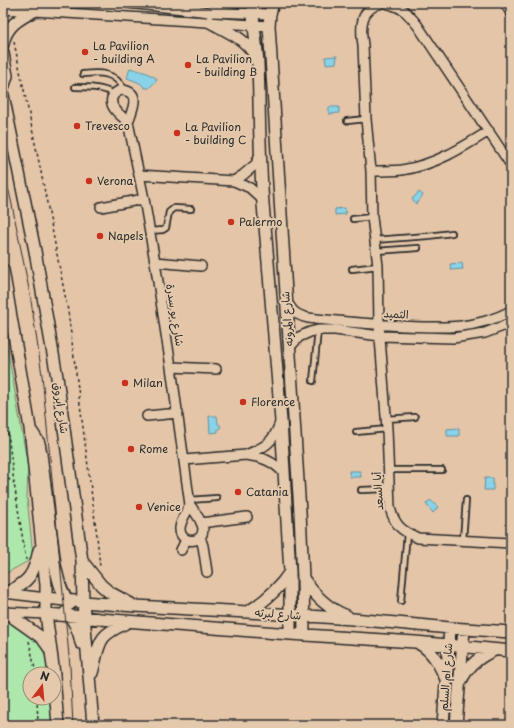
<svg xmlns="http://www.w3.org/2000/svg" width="514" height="728" viewBox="0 0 514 728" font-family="'Playpen Sans','Playpen Sans Arabic',sans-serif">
	<rect width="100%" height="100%" fill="#e4c5a8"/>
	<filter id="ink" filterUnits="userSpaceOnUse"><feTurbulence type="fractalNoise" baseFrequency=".025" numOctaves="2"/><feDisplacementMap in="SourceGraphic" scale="8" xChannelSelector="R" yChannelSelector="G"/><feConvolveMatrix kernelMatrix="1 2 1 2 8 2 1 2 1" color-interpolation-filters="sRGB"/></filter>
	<g filter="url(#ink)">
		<path fill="#ade7ab" stroke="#6c896b" d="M3 324 27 461 28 469 27 497 33 556 30 560 3 575Z
			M3 619C23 625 41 640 47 661 48 665 48 670 48 674H30V698H50L52 725H3Z"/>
		<path fill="#88d3e8" stroke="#63909c" d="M337 56 336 63 326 64 325 57Z
			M130 68 147 73 156 78 157 80 149 88H145L140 83 127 78Z
			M329 107H339V113L329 114Z
			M419 192 423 195 416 204 412 199Z
			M345 208 346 214 335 215V209Z
			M462 263 463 269 451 270 450 264Z
			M209 416H217L218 424 220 425 221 427 218 429V432L210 433Z
			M459 428V436H447V429Z
			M349 471H360L361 477H350Z
			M485 478H493V490H484Z
			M430 500 438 507 433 513 426 504Z"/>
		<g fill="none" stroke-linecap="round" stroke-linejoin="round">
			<g stroke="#2b2b2b" stroke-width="8">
				<path id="service" d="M83 74C102 72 114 72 125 90
					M75 87C89 87 102 87 114 94
					M347 121 366 119
					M353 219 372 217
					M149 231 163 230 166 228 169 212 174 208 191 209
					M374 240 428 236 452 233
					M376 251 418 248
					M352 269 378 266
					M313 381 318 330
					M386 419 415 417
					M356 432 387 429
					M389 470H442
					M361 490 389 489
					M189 500 217 498
					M463 540 466 500
					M401 601 407 533"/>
			</g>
			<g stroke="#2b2b2b" stroke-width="12">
				<path id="minor" d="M128 3 210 12 270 14
					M382 3C360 8 360 27 363 45L366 119 371 171 372 217 378 266 379 325 387 429 390 508C395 526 402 531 418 538L511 543
					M385 3C404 8 406 11 418 26L511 165
					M3 9 269 26
					M122 90C142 92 132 110 128 122 122 116 109 108 112 98 114 93 117 91 122 90Z
					M128 122 144 199 155 262 171 367 190 505
					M371 171C381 171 392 171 402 170 435 165 462 148 489 131
					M139 175 234 181 250 188 262 199
					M234 181 243 175 256 164 260 154
					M101 207 144 199
					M155 262 201 266
					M287 302C293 312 296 315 308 318 340 322 371 324 403 326 443 328 474 330 511 311
					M289 348 299 337 310 332 318 330H335L380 336 453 338 485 333 511 323
					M171 367 216 369
					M147 416 178 413
					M246 455C265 447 273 443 280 423
					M184 460 246 455C262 457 273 461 284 473
					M190 505C194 511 203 522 203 529 203 545 179 544 180 528 181 520 187 512 190 505Z
					M201 523 247 517
					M200 537 203 546 207 572
					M181 550 186 540
					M4 593 46 598
					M4 612 46 614"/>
			</g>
			<g stroke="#2b2b2b" stroke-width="14">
				<path id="tertiary" d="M253 3C252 24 257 43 258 64 260 118 259 172 265 226L281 421 290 572V634
					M273 3 270 14 269 26 300 512 303 578 304 635
					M506 3 511 11
					M210 12 227 3
					M210 22C224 30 242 37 252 51 254 53 255 57 256 60
					M3 44C6 26 19 19 34 11
					M3 53 7 76 3 88
					M3 95 35 251 57 377 82 561 83 602 93 725
					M3 270 30 428 46 585V614L54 674
					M32 432 39 443 41 454 55 565C58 579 61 593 70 604
					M82 561 101 585 109 592 131 604
					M303 578C314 595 328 609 347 616
					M6 593C29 582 34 575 39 550
					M46 598 83 602 135 606 248 612 353 619 450 628 511 632
					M4 611 42 638 50 649
					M66 612C75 621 79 630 81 643
					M248 612C265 601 279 589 290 572
					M46 614 84 617 100 619 290 634 415 642 511 651
					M418 643C433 651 439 664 446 679
					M92 673C95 663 97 645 104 637 110 630 120 626 128 622
					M54 676 58 725
					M461 681C468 666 480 656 495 650
					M443 725 450 628
					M456 725 464 629"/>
			</g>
			<path stroke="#2b2b2b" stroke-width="1.5" stroke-dasharray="3 3" stroke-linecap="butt" d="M14 42 41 172 68 311 97 536 100 567
				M3 391 14 483 26 560
				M3 475 14 483
				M29 641 36 674
				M37 698 38 725"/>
			<use href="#service" stroke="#e4c9ac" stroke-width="4.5"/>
			<use href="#minor" stroke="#e4c9ac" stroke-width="9"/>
			<use href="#tertiary" stroke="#e4c9ac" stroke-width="11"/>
			<path stroke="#2b2b2b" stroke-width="1" d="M3 167 11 200 30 294 42 375 70 666 73 725"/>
		</g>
	</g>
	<g fill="#c8321e" stroke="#e4c9ac" stroke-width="1.5">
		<circle cx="85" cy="52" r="4"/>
		<circle cx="188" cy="65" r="4"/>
		<circle cx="77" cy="126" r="4"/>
		<circle cx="177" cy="133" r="4"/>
		<circle cx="89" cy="181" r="4"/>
		<circle cx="231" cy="222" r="4"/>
		<circle cx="100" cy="236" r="4"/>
		<circle cx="125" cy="383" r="4"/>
		<circle cx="243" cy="402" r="4"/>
		<circle cx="131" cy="449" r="4"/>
		<circle cx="238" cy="492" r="4"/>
		<circle cx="139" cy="507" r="4"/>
	</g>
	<g text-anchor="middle" stroke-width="4" stroke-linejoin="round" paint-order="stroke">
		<g font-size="11" fill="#2b2b2b" stroke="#e4c9ac" text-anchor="start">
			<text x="93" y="50">La Pavilion<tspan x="93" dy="13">- building A</tspan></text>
			<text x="196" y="63">La Pavilion<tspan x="196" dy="13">- building B</tspan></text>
			<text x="85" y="130">Trevesco</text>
			<text x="185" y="131">La Pavilion<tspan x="185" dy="13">- building C</tspan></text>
			<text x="97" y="185">Verona</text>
			<text x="239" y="226">Palermo</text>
			<text x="108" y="240">Napels</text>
			<text x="133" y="387">Milan</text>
			<text x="251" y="406">Florence</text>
			<text x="139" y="453">Rome</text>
			<text x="246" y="496">Catania</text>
			<text x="147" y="511">Venice</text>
		</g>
		<g font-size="11" fill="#2b2b2b" stroke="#e4c9ac">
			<text transform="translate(396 314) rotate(3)" y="4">الثميد</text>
			<text transform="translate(175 315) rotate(81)" y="4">شارع بو سدرة</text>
			<text transform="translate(287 319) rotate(-94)" y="4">شارع المرونه</text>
			<text transform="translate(61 408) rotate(82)" y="4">شارع ابروق</text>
			<text transform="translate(378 491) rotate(-94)" y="4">أبا السعد</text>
			<text transform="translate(278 614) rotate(4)" y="4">شارع لبرثه</text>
			<text transform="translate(446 677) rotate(-86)" y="4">شارع ام السلم</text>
		</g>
	</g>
	<rect width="514" height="728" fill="none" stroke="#e4c9ac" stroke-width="16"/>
	<rect x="8" y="8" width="498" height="712" fill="none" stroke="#2b2b2b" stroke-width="1.5" filter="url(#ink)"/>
	<g transform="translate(42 686) rotate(16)"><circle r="19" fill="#e4c9ac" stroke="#9a8a78"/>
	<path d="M0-3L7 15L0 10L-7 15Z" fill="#c8321e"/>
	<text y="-6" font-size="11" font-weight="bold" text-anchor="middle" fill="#2b2b2b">N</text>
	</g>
</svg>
